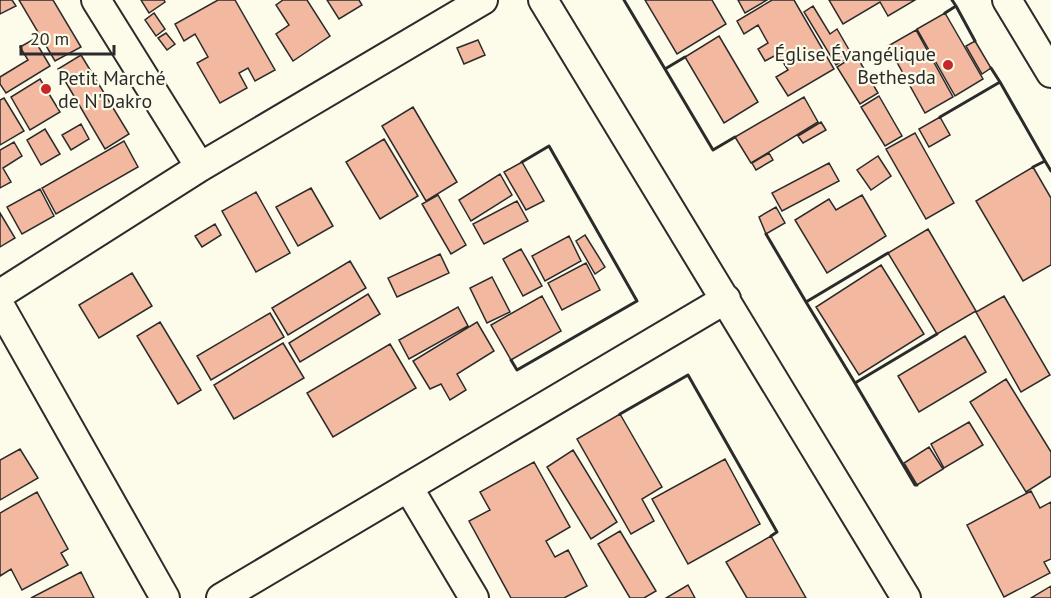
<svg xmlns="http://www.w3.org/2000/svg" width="1051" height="598" viewBox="0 0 1051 598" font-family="'PT Sans',sans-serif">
	<rect width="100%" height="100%" fill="#fdfbea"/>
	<path fill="#f2b8a0" stroke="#2b2b2b" stroke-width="1.5" d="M0 0H12L16 6 0 14Z
		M19 0H53L81 47 55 61Z
		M141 0H164L165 2 149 13Z
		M218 0H235L275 70 255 81 248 68 239 73 247 88 220 103 197 63 208 57 195 34 184 41 175 24Z
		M283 0H307L330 36 293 61 276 34 289 25 276 5Z
		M327 0H359L362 5 339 19Z
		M645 0H712L726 24 677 54Z
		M738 0H767L745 13Z
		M772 0H794L834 69 788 96 776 77 788 70 778 54 765 61 758 49 768 43 758 25 744 34 737 21Z
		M829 0H915L888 16 880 2 843 24Z
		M813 6 830 34 837 29 852 55 836 65 804 12Z
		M154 13 165 29 156 36 145 20Z
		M945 13 983 79 955 96 917 29Z
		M916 30 953 97 925 113 888 46Z
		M166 33 175 44 167 50 158 38Z
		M719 36 758 102 724 123 685 57Z
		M34 39 50 66 6 93 0 84V77L28 60 20 47Z
		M478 40 485 55 464 64 457 48Z
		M975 41 991 68 982 74 966 46Z
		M81 55 129 134 105 149 58 69Z
		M856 55 878 93 860 104 837 67Z
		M40 79 60 112 30 130 11 97Z
		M879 96 902 136 885 146 861 107Z
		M804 97 818 122 751 163 735 137Z
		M4 98 24 131 0 145V100Z
		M413 107 457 182 426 201 382 126Z
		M940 117 950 135 929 147 919 129Z
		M821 122 826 130 803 143 798 136Z
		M81 124 89 139 71 150 62 135Z
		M45 129 60 154 41 165 27 140Z
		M915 133 954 203 926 219 886 149Z
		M384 139 418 196 380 219 346 162Z
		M124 141 138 167 56 214 42 188Z
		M14 142 22 156 3 168 11 182 0 188V150Z
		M769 153 773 160 756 170 752 163Z
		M878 156 891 176 871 190 857 170Z
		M522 162 544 201 526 210 504 172Z
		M829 163 839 181 782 211 772 193Z
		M1033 167 1051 198V265L1023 281 976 201Z
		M500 174 512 195 471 221 459 200Z
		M311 188 333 226 298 246 276 207Z
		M40 189 54 216 22 234 7 207Z
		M256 192 290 253 256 272 222 211Z
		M438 195 466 245 451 254 422 204Z
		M862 195 886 236 827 273 795 220 829 199 836 210Z
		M517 201 528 221 484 244 473 224Z
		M776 207 785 223 766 234 759 217Z
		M0 213 15 238 0 247Z
		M215 224 221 235 202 247 195 236Z
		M928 229 976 311 937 334 888 253Z
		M585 235 605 267 595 274 576 241Z
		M569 236 581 261 545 281 532 256Z
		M521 249 542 286 523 296 503 259Z
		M440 254 449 273 397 297 388 278Z
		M350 261 366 288 288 335 272 308Z
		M586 263 600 290 562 310 548 283Z
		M881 265 924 334 859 375 816 307Z
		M132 273 152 306 99 338 79 305Z
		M492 277 510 312 487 323 470 288Z
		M368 294 380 314 300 362 289 343Z
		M542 296 561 331 511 360 491 325Z
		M1004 296 1050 375 1021 392 976 312Z
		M458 307 468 326 409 359 399 340Z
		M270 313 284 337 211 380 197 356Z
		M160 322 201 390 178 404 137 336Z
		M477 322 494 351 457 374 466 390 450 400 441 384 430 389 413 361Z
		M965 336 986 372 919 412 898 376Z
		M283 343 304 378 234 419 214 385Z
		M390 344 416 388 333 437 307 393Z
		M1006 379 1051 452V476L1026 492 970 402Z
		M620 414 662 487 642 499 654 521 631 534 577 439Z
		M969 422 983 445 944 468 931 444Z
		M929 447 943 469 917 485 904 463Z
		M20 449 38 478 0 500V460Z
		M573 450 617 522 591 539 547 467Z
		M725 459 760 524 688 564 652 499Z
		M534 462 570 527 546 541 555 557 568 550 587 586 564 598H511L469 521 490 510 480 492Z
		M1031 491 1040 508 1051 502V559L1044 562 1050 573 1004 597 967 525Z
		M37 492 68 549 61 553 68 565 22 590 11 569 0 576V513Z
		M620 531 656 591 644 598H630L598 544Z
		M771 536 806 598H747L726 562Z
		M81 572 94 598H31Z
		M688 585 695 598H666Z
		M1051 586V598H1031Z"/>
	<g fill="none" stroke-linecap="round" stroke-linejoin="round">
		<g stroke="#2b2b2b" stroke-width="32">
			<path id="street" d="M96 0 200 167
				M543 0 906 598
				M1007 0 1051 73
				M0 294 200 167 483 0
				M0 306 165 598
				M408 487 474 598
				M221 598 726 299"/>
		</g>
		<use href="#street" stroke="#fdfbea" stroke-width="28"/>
		<path stroke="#2b2b2b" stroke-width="3" d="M624 0 665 69 685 57
			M956 6 975 41
			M945 13 956 6 952 0
			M665 69 713 150 735 137
			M1000 82 1045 161 1033 167
			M940 117 1000 82 991 68
			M1045 161 1051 171
			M766 234 806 302 888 253
			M806 302 855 383 937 334
			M511 360 517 370 637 301 549 146 522 162
			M855 383 915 485H917
			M620 414 688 375 777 532 771 536"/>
	</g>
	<g fill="#c62828" stroke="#fdfbea" stroke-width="2">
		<circle cx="948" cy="65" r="6"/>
		<circle cx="46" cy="89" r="6"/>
	</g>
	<g text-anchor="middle" stroke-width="4.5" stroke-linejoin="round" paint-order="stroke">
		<g font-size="20" fill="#2b2b2b" stroke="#fdfbea" text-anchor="end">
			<text x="936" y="61">Église Évangélique<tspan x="936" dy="23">Bethesda</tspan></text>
			<text x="58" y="85" text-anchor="start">Petit Marché<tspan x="58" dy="23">de N'Dakro</tspan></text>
		</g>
	</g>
	<path d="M21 45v9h93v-9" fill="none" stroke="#2b2b2b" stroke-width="3"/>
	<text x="30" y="45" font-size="18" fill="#2b2b2b" stroke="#fdfbea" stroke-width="4.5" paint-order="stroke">20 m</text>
</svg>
